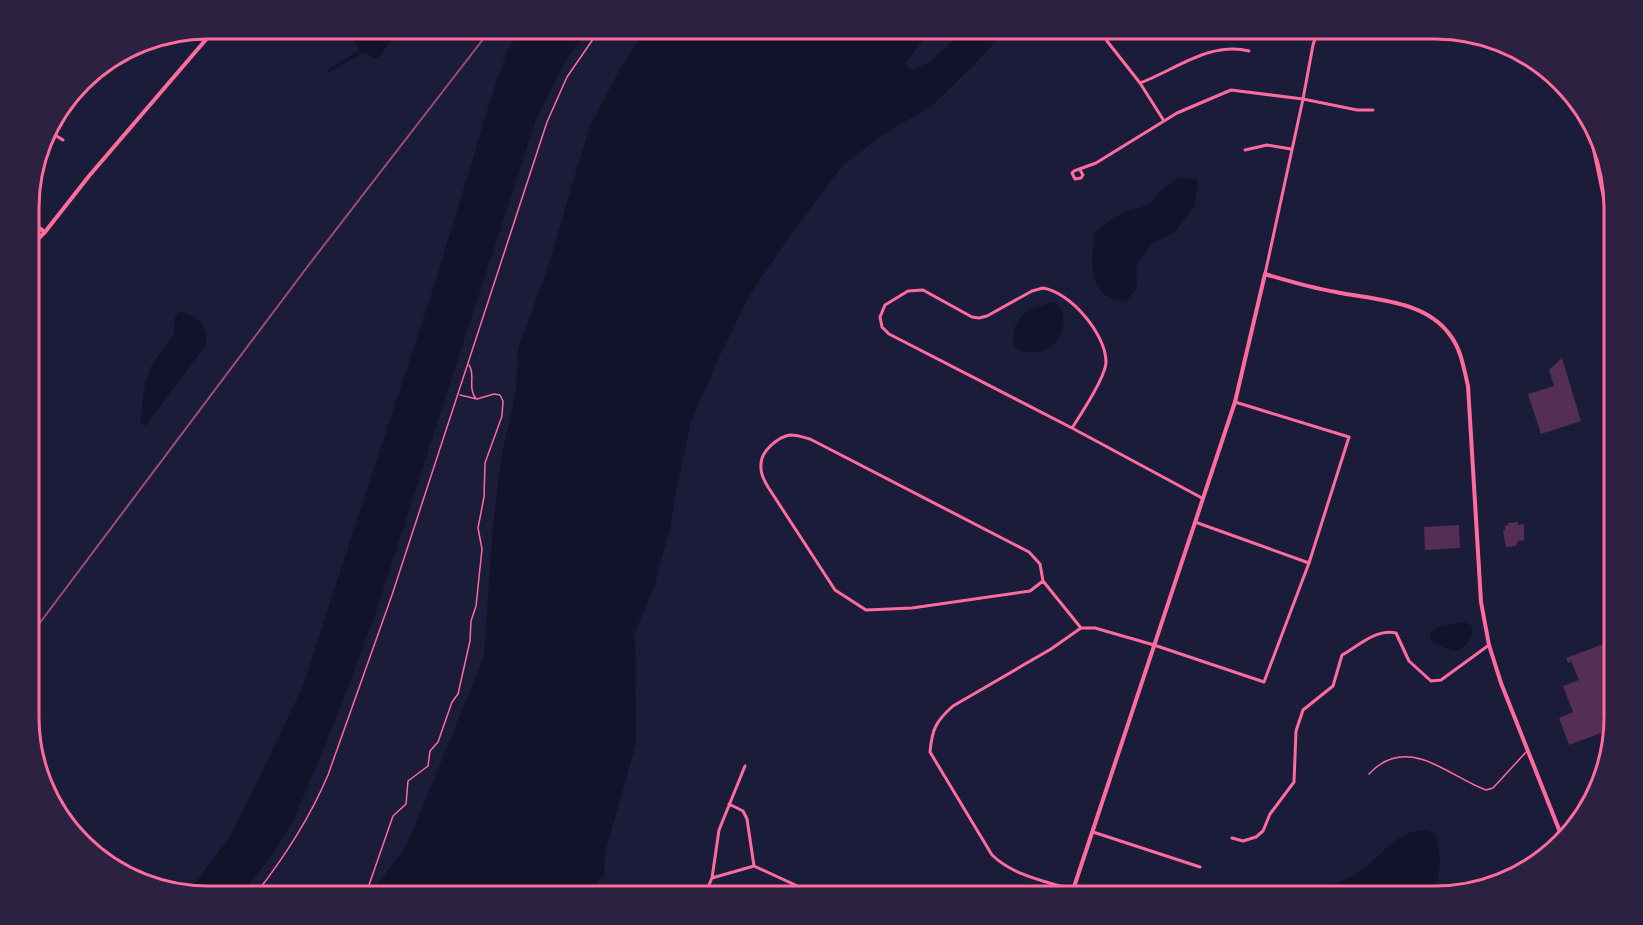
<svg xmlns="http://www.w3.org/2000/svg" width="1643" height="925" viewBox="0 0 1643 925" font-family="'Work Sans',sans-serif">
	<rect width="100%" height="100%" fill="#1b1b3a"/>
	<path fill="#12122b" d="M362 29H379L392 39 380 56 376 59 364 53 329 72 326 71 359 50 354 40Z
		M520 29H589L569 55 536 119 374 618 339 711 295 817 276 849 240 896H208L189 891 228 839 254 788 302 688 435 283 492 95 507 52Z
		M646 29H932L904 64 912 70 929 63 965 29H1007L974 65 932 106 890 130 843 165 794 230 750 294 716 364 691 422 677 487 670 528 655 584 635 632 636 744 605 853 604 876 584 896H369L408 843 484 656 493 526 501 458 516 392 518 349 548 267 589 128 619 71Z
		M1180 177 1198 180 1195 206 1175 232 1152 243 1136 266 1137 288 1127 301C1121 300 1113 300 1108 297 1087 284 1093 255 1094 234L1110 220 1127 211 1148 205 1163 188Z
		M1054 302C1072 312 1062 344 1045 350 1038 353 1029 352 1021 351L1014 346C1010 316 1028 308 1054 302Z
		M180 312C197 314 211 328 205 346L146 426 140 422 145 384 151 366 174 334 175 316Z
		M1463 622 1470 624 1472 629C1472 640 1466 648 1455 651L1432 643 1430 635 1437 627Z
		M1428 830 1435 834C1441 850 1441 869 1436 885 1429 890 1418 890 1413 896H1314C1323 885 1344 882 1356 874 1374 862 1386 845 1405 835 1412 831 1420 831 1428 830Z"/>
	<path fill="#542f53" d="M1562 358 1581 421 1541 434 1528 394 1554 386 1549 370Z
		M1518 522V525L1524 524V540L1518 541 1516 546 1506 547 1503 531 1505 530V526L1508 525V523Z
		M1459 525 1460 548 1425 550 1424 527Z
		M1614 640V701L1611 708 1612 712 1602 714 1604 718 1601 719 1606 731 1569 745 1559 718 1573 712 1563 686 1579 680 1571 661 1568 663 1566 658Z"/>
	<g fill="none" stroke-linecap="round" stroke-linejoin="round">
		<path stroke="#ff6b9d" stroke-width="1.5" d="M469 365C476 375 467 387 476 399
			M254 896C284 858 309 820 328 775L392 595 547 122 567 77 600 29
			M359 896 369 885 393 816 406 804 408 781 428 766 430 751 438 742 452 702 458 694 470 641 471 621 476 606 482 549 478 528 484 497 485 463 502 416 503 401 500 395 494 394 477 399 460 395"/>
		<path stroke="#ff6b9d" stroke-width="1.5" d="M1369 774C1407 733 1448 776 1486 790L1493 788 1527 751"/>
		<path stroke="#ff6b9d" stroke-width="3" d="M1108 29 1107 41 1140 83C1175 70 1210 41 1249 51
			M1140 83 1164 121
			M47 130 63 140
			M1245 150 1267 145 1291 149
			M1080 170 1083 175 1081 178 1075 179 1072 173 1074 171 1096 163 1177 113 1231 90 1303 99 1357 110H1373
			M1265 274 1303 99 1313 45 1318 29
			M1043 288C1070 292 1106 334 1106 362 1106 377 1081 414 1072 428L889 334 882 327 880 317 885 305 908 291 923 290 972 317 979 318 987 316 1032 291Z
			M1072 428 1202 498
			M1195 522 1309 563
			M1043 581 1030 591 912 608 866 610 835 590 768 487C764 480 760 473 761 464 761 451 778 437 790 435 797 435 803 437 810 439L1029 552 1040 564 1043 581 1081 628H1095L1154 645 1264 682 1309 563 1349 437 1235 402
			M729 804 743 811 747 819 754 866
			M1093 832 1200 867
			M1232 838 1243 841 1256 837 1263 831 1270 814 1294 782 1296 731 1303 710 1333 686 1342 655C1358 646 1377 628 1396 633L1409 661 1431 681 1441 680 1489 645
			M712 878 754 866 819 896
			M1073 890C1045 881 1014 876 992 855L930 752C932 729 936 721 953 706L1051 649 1081 628
			M704 896 712 878 719 830 745 766"/>
		<path stroke="#ff6b9d" stroke-width="4" d="M30 222 45 232
			M30 247 45 232 89 176 215 29
			M1071 896 1235 402 1265 274C1288 281 1312 288 1336 292 1374 300 1425 300 1450 335 1461 349 1464 369 1468 386L1481 602 1489 645 1501 683 1562 837"/>
		<path stroke="#ff6b9d" stroke-width="4.5" d="M50 793 100 855"/>
		<path stroke="#ff6b9d" stroke-width="5" d="M1589 123 1614 243"/>
		<path stroke="#a44b75" stroke-width="2" d="M30 636 311 262 491 29"/>
	</g>
	<path d="M0 0H1643V925H0ZM208 39H1435A169 169 0 0 1 1604 208V717A169 169 0 0 1 1435 886H208A169 169 0 0 1 39 717V208A169 169 0 0 1 208 39Z" fill="#2d2142" fill-rule="evenodd"/>
	<path fill="none" stroke="#ff6b9d" stroke-width="3" d="M208 39H1435A169 169 0 0 1 1604 208V717A169 169 0 0 1 1435 886H208A169 169 0 0 1 39 717V208A169 169 0 0 1 208 39Z"/>
</svg>
